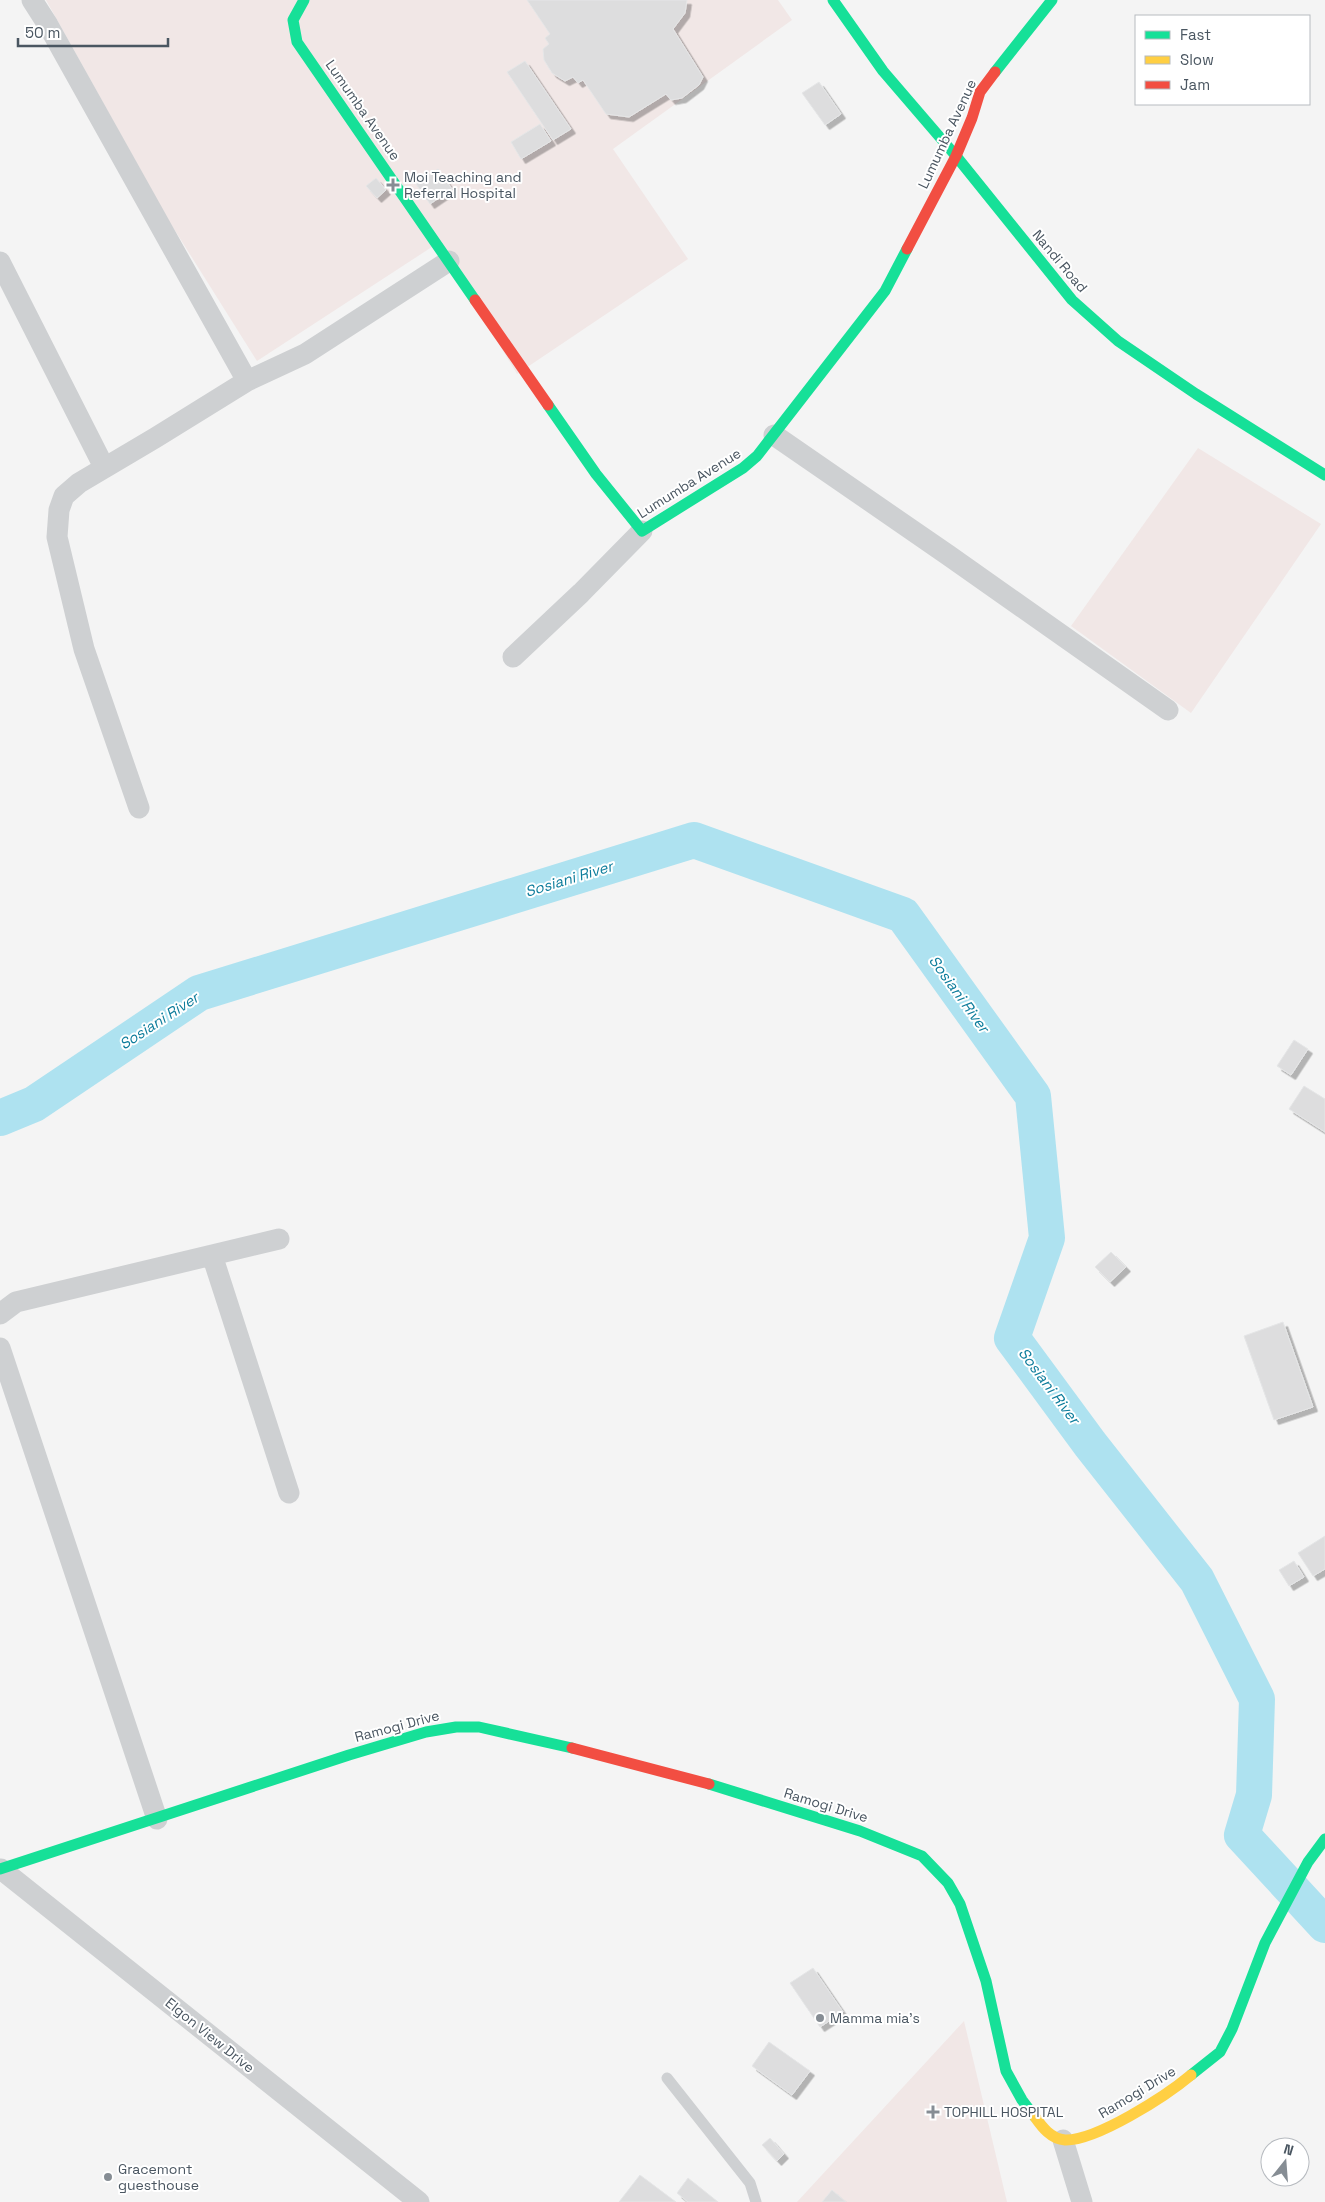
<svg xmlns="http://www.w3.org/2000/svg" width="1325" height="2202" viewBox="0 0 1325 2202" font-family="'Space Grotesk',sans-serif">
	<defs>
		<filter id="shadow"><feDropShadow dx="4.5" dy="4.5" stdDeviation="0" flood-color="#0004"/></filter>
	</defs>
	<rect width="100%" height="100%" fill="#f4f4f4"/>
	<path fill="#f1e7e6" d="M46 0H778L792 20 613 149 688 259 517 374 438 243 257 361 169 221Z
		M1198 448 1321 524 1191 713 1071 626Z
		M964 2021 1007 2202H797Z"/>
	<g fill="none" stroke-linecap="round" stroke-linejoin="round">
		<path stroke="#aee2f0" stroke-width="36" d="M0 1118 34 1104 199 993 694 840 903 915 1033 1096 1047 1238 1012 1338 1090 1444 1197 1580 1257 1699 1254 1795 1242 1835 1325 1925"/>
	</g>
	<path fill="#ddddde" stroke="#e5e6e7" filter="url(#shadow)" d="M527 0H687L685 13 673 29 703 77 699 85 682 98 671 100 666 94 629 117 606 114 583 80 578 83 573 77 565 81 552 73 544 60 543 49 549 44 545 38 550 34Z
		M525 61 571 129 553 140 507 72Z
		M819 82 841 114 825 125 802 93Z
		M540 124 551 141 521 159 511 142Z
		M438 169 452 189 430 204 416 184Z
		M376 178 386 190 377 198 366 186Z
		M1294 1040 1308 1049 1291 1075 1277 1066Z
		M1304 1086 1325 1099V1132L1289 1109Z
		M1111 1252 1126 1267 1110 1282 1095 1267Z
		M1283 1322 1313 1407 1274 1420 1244 1336Z
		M1325 1536V1569L1313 1576 1298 1553Z
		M1294 1561 1304 1577 1289 1586 1279 1570Z
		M813 1968 843 2012 820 2027 790 1983Z
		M769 2042 810 2071 792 2095 752 2066Z
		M770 2138 784 2154 777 2161 762 2145Z
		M640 2175 676 2202H619Z
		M688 2178 718 2202H688L677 2193Z
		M832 2190 846 2202H822Z"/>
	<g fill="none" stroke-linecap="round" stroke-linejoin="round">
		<path stroke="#ced0d2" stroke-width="11" d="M667 2078 750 2183 756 2202"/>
		<path stroke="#ced0d2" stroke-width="21" d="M32 0 48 25 247 381 305 354 449 261
			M0 262 104 467
			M774 435 948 555 1168 710
			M513 657 581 593 642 531
			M139 808 84 649 57 537 59 510 64 496 79 483 155 438 247 381
			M212 1255 289 1493
			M0 1314 16 1302 279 1239
			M0 1348 157 1819
			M1 1869 419 2202
			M1063 2140 1082 2202"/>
		<path stroke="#16e098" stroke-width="11" d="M304 0 293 20 297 42 475 300
			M833 0 883 71 956 156 1072 300 1118 341 1196 394 1325 475
			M995 72 1052 0
			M548 405 596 474 642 531 743 468 757 456 885 291 907 249
			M709 1784 860 1831 922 1856 948 1883 960 1904 986 1981 1006 2071 1022 2100 1035 2117
			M0 1869 349 1755 426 1732 456 1727H479L572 1748
			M1191 2075 1220 2052 1232 2029 1265 1943 1308 1862 1325 1839"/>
		<path stroke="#ffcf43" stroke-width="11" d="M1035 2117C1042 2127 1051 2139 1065 2140 1096 2141 1166 2096 1191 2075"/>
		<path stroke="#f24e42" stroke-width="11" d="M907 249 956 156 972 118 980 92 995 72
			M475 300 548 405
			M572 1748 709 1784"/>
	</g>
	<g fill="#868d94" stroke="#fff" stroke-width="2">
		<path d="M390.5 177.5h5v5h5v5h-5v5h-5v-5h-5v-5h5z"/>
		<circle cx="820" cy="2018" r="5"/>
		<path d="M930.5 2104.5h5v5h5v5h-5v5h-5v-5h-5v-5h5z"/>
		<circle cx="108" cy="2177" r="5"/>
	</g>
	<g text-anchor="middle" stroke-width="4" stroke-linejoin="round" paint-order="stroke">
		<g font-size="14" fill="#4a5661" stroke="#fff">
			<text transform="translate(363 110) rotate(55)" y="5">Lumumba Avenue</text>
			<text transform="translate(947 134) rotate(-65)" y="5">Lumumba Avenue</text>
			<text transform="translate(1060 261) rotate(50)" y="5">Nandi Road</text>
			<text transform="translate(689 483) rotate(-32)" y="5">Lumumba Avenue</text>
			<text transform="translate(397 1726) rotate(-15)" y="5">Ramogi Drive</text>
			<text transform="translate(826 1805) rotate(17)" y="5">Ramogi Drive</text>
			<text transform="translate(210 2035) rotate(39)" y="5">Elgon View Drive</text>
			<text transform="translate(1137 2092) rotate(-31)" y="5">Ramogi Drive</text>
		</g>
		<g font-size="14" fill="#4a5661" stroke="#fff" text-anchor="start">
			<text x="404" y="182">Moi Teaching and<tspan x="404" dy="16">Referral Hospital</tspan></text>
			<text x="830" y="2023">Mamma mia's</text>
			<text x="944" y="2117">TOPHILL HOSPITAL</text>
			<text x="118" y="2174">Gracemont<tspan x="118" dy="16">guesthouse</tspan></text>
		</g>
		<g font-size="15" font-style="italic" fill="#0c7c9b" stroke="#fff">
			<text transform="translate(569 879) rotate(-17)" y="5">Sosiani River</text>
			<text transform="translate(959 994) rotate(54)" y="5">Sosiani River</text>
			<text transform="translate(159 1021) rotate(-33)" y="5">Sosiani River</text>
			<text transform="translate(1049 1386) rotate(53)" y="5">Sosiani River</text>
		</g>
	</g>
	<rect x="1135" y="15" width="175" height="90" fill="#ffffff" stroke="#b7bbc0"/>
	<rect x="1145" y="31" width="25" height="8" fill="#16e098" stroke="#b7bbc0"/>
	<text x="1180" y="40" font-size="15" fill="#4a5661">Fast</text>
	<rect x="1145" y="56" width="25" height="8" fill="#ffcf43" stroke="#b7bbc0"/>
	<text x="1180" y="65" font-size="15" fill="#4a5661">Slow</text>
	<rect x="1145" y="81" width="25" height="8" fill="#f24e42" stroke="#b7bbc0"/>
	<text x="1180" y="90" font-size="15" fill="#4a5661">Jam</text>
	<g transform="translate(1285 2162) rotate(17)"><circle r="24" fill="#ffffff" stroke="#b7bbc0"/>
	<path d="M0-4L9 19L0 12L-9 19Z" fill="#868d94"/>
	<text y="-8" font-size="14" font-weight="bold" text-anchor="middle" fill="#4a5661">N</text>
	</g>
	<path d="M18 38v8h150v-8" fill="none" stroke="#4a5661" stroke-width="2.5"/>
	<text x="25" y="38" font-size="15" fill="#4a5661" stroke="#ffffff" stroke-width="4" paint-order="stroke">50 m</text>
</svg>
